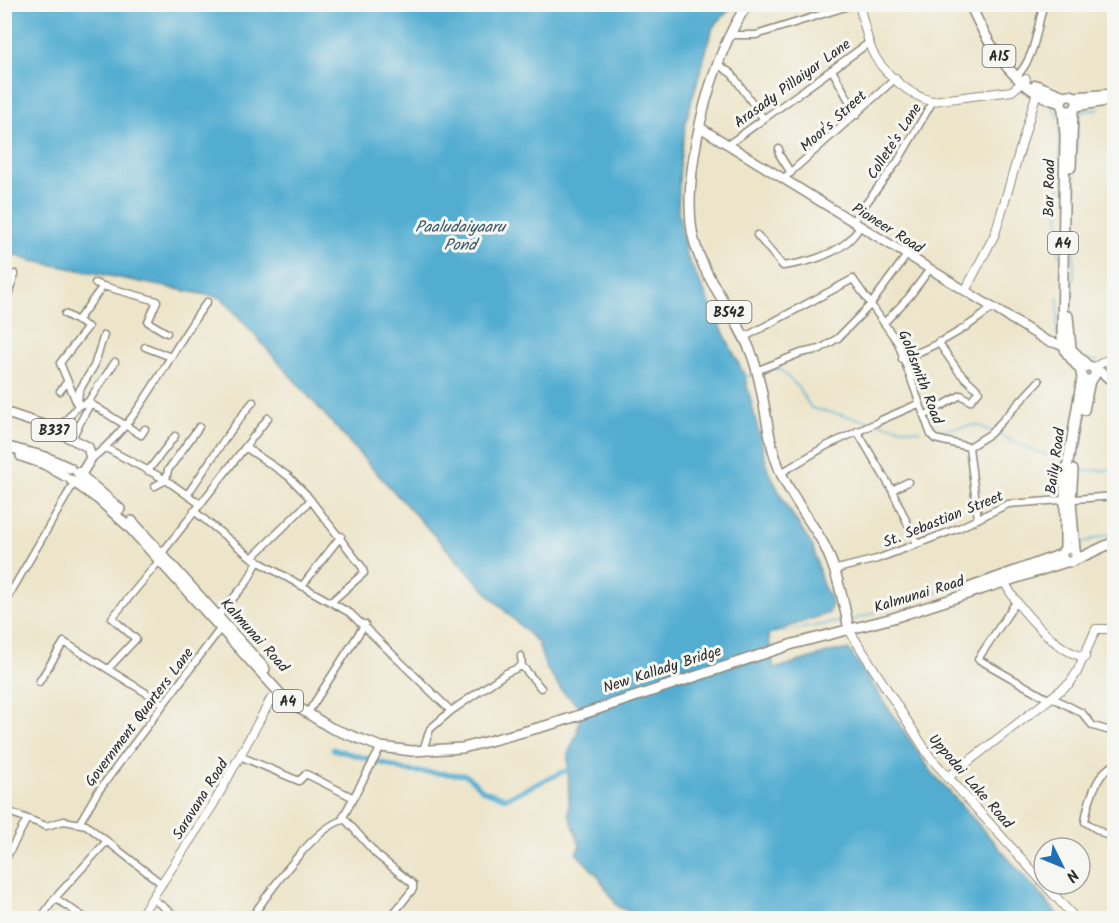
<svg xmlns="http://www.w3.org/2000/svg" width="1119" height="923" viewBox="0 0 1119 923" font-family="Kalam,sans-serif">
	<rect width="100%" height="100%" fill="#f6f6f2"/>
	<filter id="ink" filterUnits="userSpaceOnUse"><feTurbulence type="fractalNoise" baseFrequency=".0167" numOctaves="2"/><feDisplacementMap in="SourceGraphic" scale="12" xChannelSelector="R" yChannelSelector="G"/><feConvolveMatrix kernelMatrix="1 2 1 2 8 2 1 2 1" color-interpolation-filters="sRGB"/></filter>
	<filter id="wash" filterUnits="userSpaceOnUse"><feTurbulence type="fractalNoise" baseFrequency=".008" numOctaves="4" result="noise"/><feDisplacementMap in="SourceGraphic" scale="24" xChannelSelector="R" yChannelSelector="G"/><feGaussianBlur stdDeviation="1.35" result="paint"/><feColorMatrix in="noise" values="0 0 0 0 0 0 0 0 0 0 0 0 0 0 0 0 0 1.4 0 .05"/><feComposite in="paint" operator="in"/></filter>
	<g filter="url(#wash)">
		<rect width="100%" height="100%" fill="#ede5ca"/>
		<path fill="#53add1" stroke="#3f6c7e" stroke-width="1.5" d="M464 4 468 12 479 4 734 5 713 27 687 117 680 161 678 211 686 254 745 377 768 470 786 505 813 547 822 583 832 603 829 613 768 634 774 669 834 651 849 650 930 770 1061 918H646L618 907 598 876 576 853 580 845 569 814 568 754 577 734 581 708 561 690 545 666 538 643 494 600 371 467 222 298 28 260 5 251 4 5Z"/>
		<g fill="none" stroke-linecap="round" stroke-linejoin="round">
			<path stroke="#53add1" stroke-width="1.5" d="M1051 104 1059 118
				M1076 149 1078 119 1083 111 1100 109
				M1059 256 1060 126
				M1070 314 1074 276 1075 169
				M1057 336 1058 297
				M1087 359 1097 361
				M760 373 779 368 798 387 811 408 872 422
				M745 377 752 375
				M880 424 920 431
				M940 430 977 425 991 431
				M995 433 1032 450 1058 458
				M1079 465 1080 471 1114 470
				M1076 468 1086 414
				M1079 544 1109 534
				M852 620 996 573
				M768 634 844 621"/>
			<path stroke="#53add1" stroke-width="5" d="M333 749 372 760
				M379 762 407 771 466 775 484 791 506 798 565 771"/>
		</g>
	</g>
	<g filter="url(#ink)">
		<g fill="none" stroke-linecap="round" stroke-linejoin="round">
			<g stroke="#8c887a" stroke-width="9">
				<path id="minor" d="M729 35H756L855 4
					M719 65 732 74 763 118
					M832 70 857 115
					M1016 77C1036 57 1036 29 1044 4
					M729 144 870 42
					M779 149V154L791 173
					M783 179 896 78
					M852 222 898 161 933 101
					M757 235 783 266C811 262 846 253 860 226
					M103 286 157 301 148 322 167 333
					M4 307 15 274
					M65 314 88 327 60 363 78 406 79 391 94 366 104 335
					M77 321 103 286 95 283
					M885 322 909 297 930 269
					M743 338 853 279 898 343 931 435 935 439 969 447 978 519
					M145 347 171 357
					M902 359C934 347 966 329 992 308
					M756 371 801 353 820 349 838 338 871 304 907 255
					M60 391 67 382
					M88 402 141 435 145 429
					M924 416 961 395 970 401 979 391 959 372 938 342
					M879 421 918 404
					M57 431 78 406 88 402 115 362
					M857 431 892 490 917 544
					M72 438 90 404
					M245 447 288 476 306 494 362 567 364 573 331 602
					M969 447 990 434 1039 381
					M106 448 166 480 200 504
					M90 460C144 419 167 354 207 302
					M148 471 175 436
					M781 473 826 446 876 423
					M155 486 166 480 168 470 199 427
					M892 490 908 482
					M187 495C209 464 228 431 253 402
					M194 511 252 558 350 613 451 711 430 729 424 747
					M162 553 268 418
					M252 558 311 500
					M833 570 877 559 917 544 959 528 1008 504 1114 496
					M302 586 341 536
					M1016 602 978 659 1048 699
					M4 604 74 483
					M218 616 247 582 258 561
					M522 666 541 688
					M108 669 136 639 112 618 160 560
					M39 682 64 642 164 704
					M1051 697 1082 713 1093 726 1114 732
					M309 711 365 624
					M451 711 506 673 522 666 521 656
					M381 747 343 817 377 855 413 884V889L390 918
					M242 757 299 781 306 774 352 797
					M1114 766C1097 770 1087 806 1085 822L1114 840
					M4 810 46 826 64 821 86 825 162 884
					M80 822 97 793 220 629
					M4 862 27 819
					M55 898 85 918
					M152 898 178 918
					M41 918 55 898 107 841
					M251 918C269 893 313 828 343 820"/>
			</g>
			<g stroke="#8c887a" stroke-width="10">
				<path id="tertiary" d="M859 4C863 19 866 36 872 51 881 71 912 98 933 101L1012 91 1026 79
					M965 291 995 234 1037 92
					M1093 368 1114 356
					M1005 583C1018 608 1057 653 1085 657
					M849 630 930 757 1075 918
					M947 778 1070 683 1077 672 1096 629H1114
					M139 918 213 805 271 699"/>
			</g>
			<g stroke="#8c887a" stroke-width="11">
				<path id="secondary" d="M701 128 1047 341 1063 345"/>
			</g>
			<g stroke="#8c887a" stroke-width="12">
				<path id="primary" d="M748 4C711 53 677 185 695 244 707 284 739 318 753 358 766 395 765 436 781 473 792 498 810 520 823 543 837 569 844 602 849 630
					M1095 371 1103 373 1114 383
					M4 412 46 426 88 447 91 458 80 476
					M1075 560 1114 542"/>
			</g>
			<g stroke="#8c887a" stroke-width="12">
				<path id="trunk" d="M970 4C988 45 1015 91 1061 103
					M1036 85 1064 96
					M1061 103a8 8 0 1 1 16 0a8 8 0 1 1-16 0Z
					M1075 97 1114 94
					M1076 106 1112 100
					M1063 109 1065 135 1062 337 1066 352 1081 371
					M1071 167 1073 110
					M1068 316 1071 349 1087 365
					M1081 373a7 7 0 1 1 14 0a7 7 0 1 1-14 0Z
					M1084 410 1090 380
					M4 446 46 457 70 468
					M21 456 44 464 65 476
					M1073 470 1071 501 1075 550
					M77 472 120 509
					M71 480 98 499 129 527 285 699 331 728 381 747 412 751 463 748 556 723 793 644 893 618 1066 562
					M132 521 265 669
					M1062 555a7 7 0 1 1 14 0a7 7 0 1 1-14 0Z
					M1065 549V480L1082 378
					M966 589 1062 554
					M270 702 279 696 285 699"/>
			</g>
			<use href="#minor" stroke="#fff" stroke-width="6"/>
			<use href="#tertiary" stroke="#fff" stroke-width="8"/>
			<use href="#secondary" stroke="#fff" stroke-width="8"/>
			<use href="#primary" stroke="#fff" stroke-width="9"/>
			<use href="#trunk" stroke="#fff" stroke-width="9"/>
		</g>
	</g>
	<g text-anchor="middle" stroke-width="6" stroke-linejoin="round" paint-order="stroke">
		<g fill="#f6f6f2" stroke="#686867" stroke-width="1.5">
			<rect x="982.5" y="45" width="33" height="22" rx="4.5"/>
			<rect x="1048" y="232" width="30" height="22" rx="4.5"/>
			<rect x="706.5" y="301" width="45" height="22" rx="4.5"/>
			<rect x="31.5" y="419" width="45" height="22" rx="4.5"/>
			<rect x="273" y="690" width="30" height="22" rx="4.5"/>
		</g>
		<g font-size="14" font-weight="bold" fill="#2b2b2b">
			<text x="999" y="61">A15</text>
			<text x="1063" y="248">A4</text>
			<text x="729" y="317">B542</text>
			<text x="54" y="435">B337</text>
			<text x="288" y="706">A4</text>
		</g>
		<g font-size="15" fill="#2b2b2b" stroke="#f6f6f2">
			<text transform="translate(792 83) rotate(-36)" y="5">Arasady Pillaiyar Lane</text>
			<text transform="translate(833 121) rotate(-42)" y="5">Moor's Street</text>
			<text transform="translate(894 141) rotate(-57)" y="5">Collete's Lane</text>
			<text transform="translate(1049 188) rotate(-89)" y="5">Bar Road</text>
			<text transform="translate(888 228) rotate(32)" y="5">Pioneer Road</text>
			<text transform="translate(921 377) rotate(69)" y="5">Goldsmith Road</text>
			<text transform="translate(1055 461) rotate(-82)" y="5">Baily Road</text>
			<text transform="translate(943 519) rotate(-22)" y="5">St. Sebastian Street</text>
			<text transform="translate(919 594) rotate(-17)" y="5">Kalmunai Road</text>
			<text transform="translate(255 635) rotate(48)" y="5">Kalmunai Road</text>
			<text transform="translate(662 669) rotate(-18)" y="5">New Kallady Bridge</text>
			<text transform="translate(139 717) rotate(-53)" y="5">Government Quarters Lane</text>
			<text transform="translate(971 781) rotate(49)" y="5">Uppodai Lake Road</text>
			<text transform="translate(200 799) rotate(-58)" y="5">Saravana Road</text>
		</g>
		<g font-size="16" font-style="italic" fill="#395865" stroke="#f6f6f2">
			<text x="460" y="232">Paaludaiyaaru<tspan x="460" dy="18">Pond</tspan></text>
		</g>
	</g>
	<rect width="1119" height="923" fill="none" stroke="#f6f6f2" stroke-width="24"/>
	<g transform="translate(1062 866) rotate(133)"><circle r="28" fill="#f6f6f2" stroke="#a5a5a2" stroke-width="1.5"/>
	<path d="M0-4.5L10 22L0 15L-10 22Z" fill="#1f6fb2"/>
	<text y="-9" font-size="16" font-weight="bold" text-anchor="middle" fill="#2b2b2b">N</text>
	</g>
</svg>
